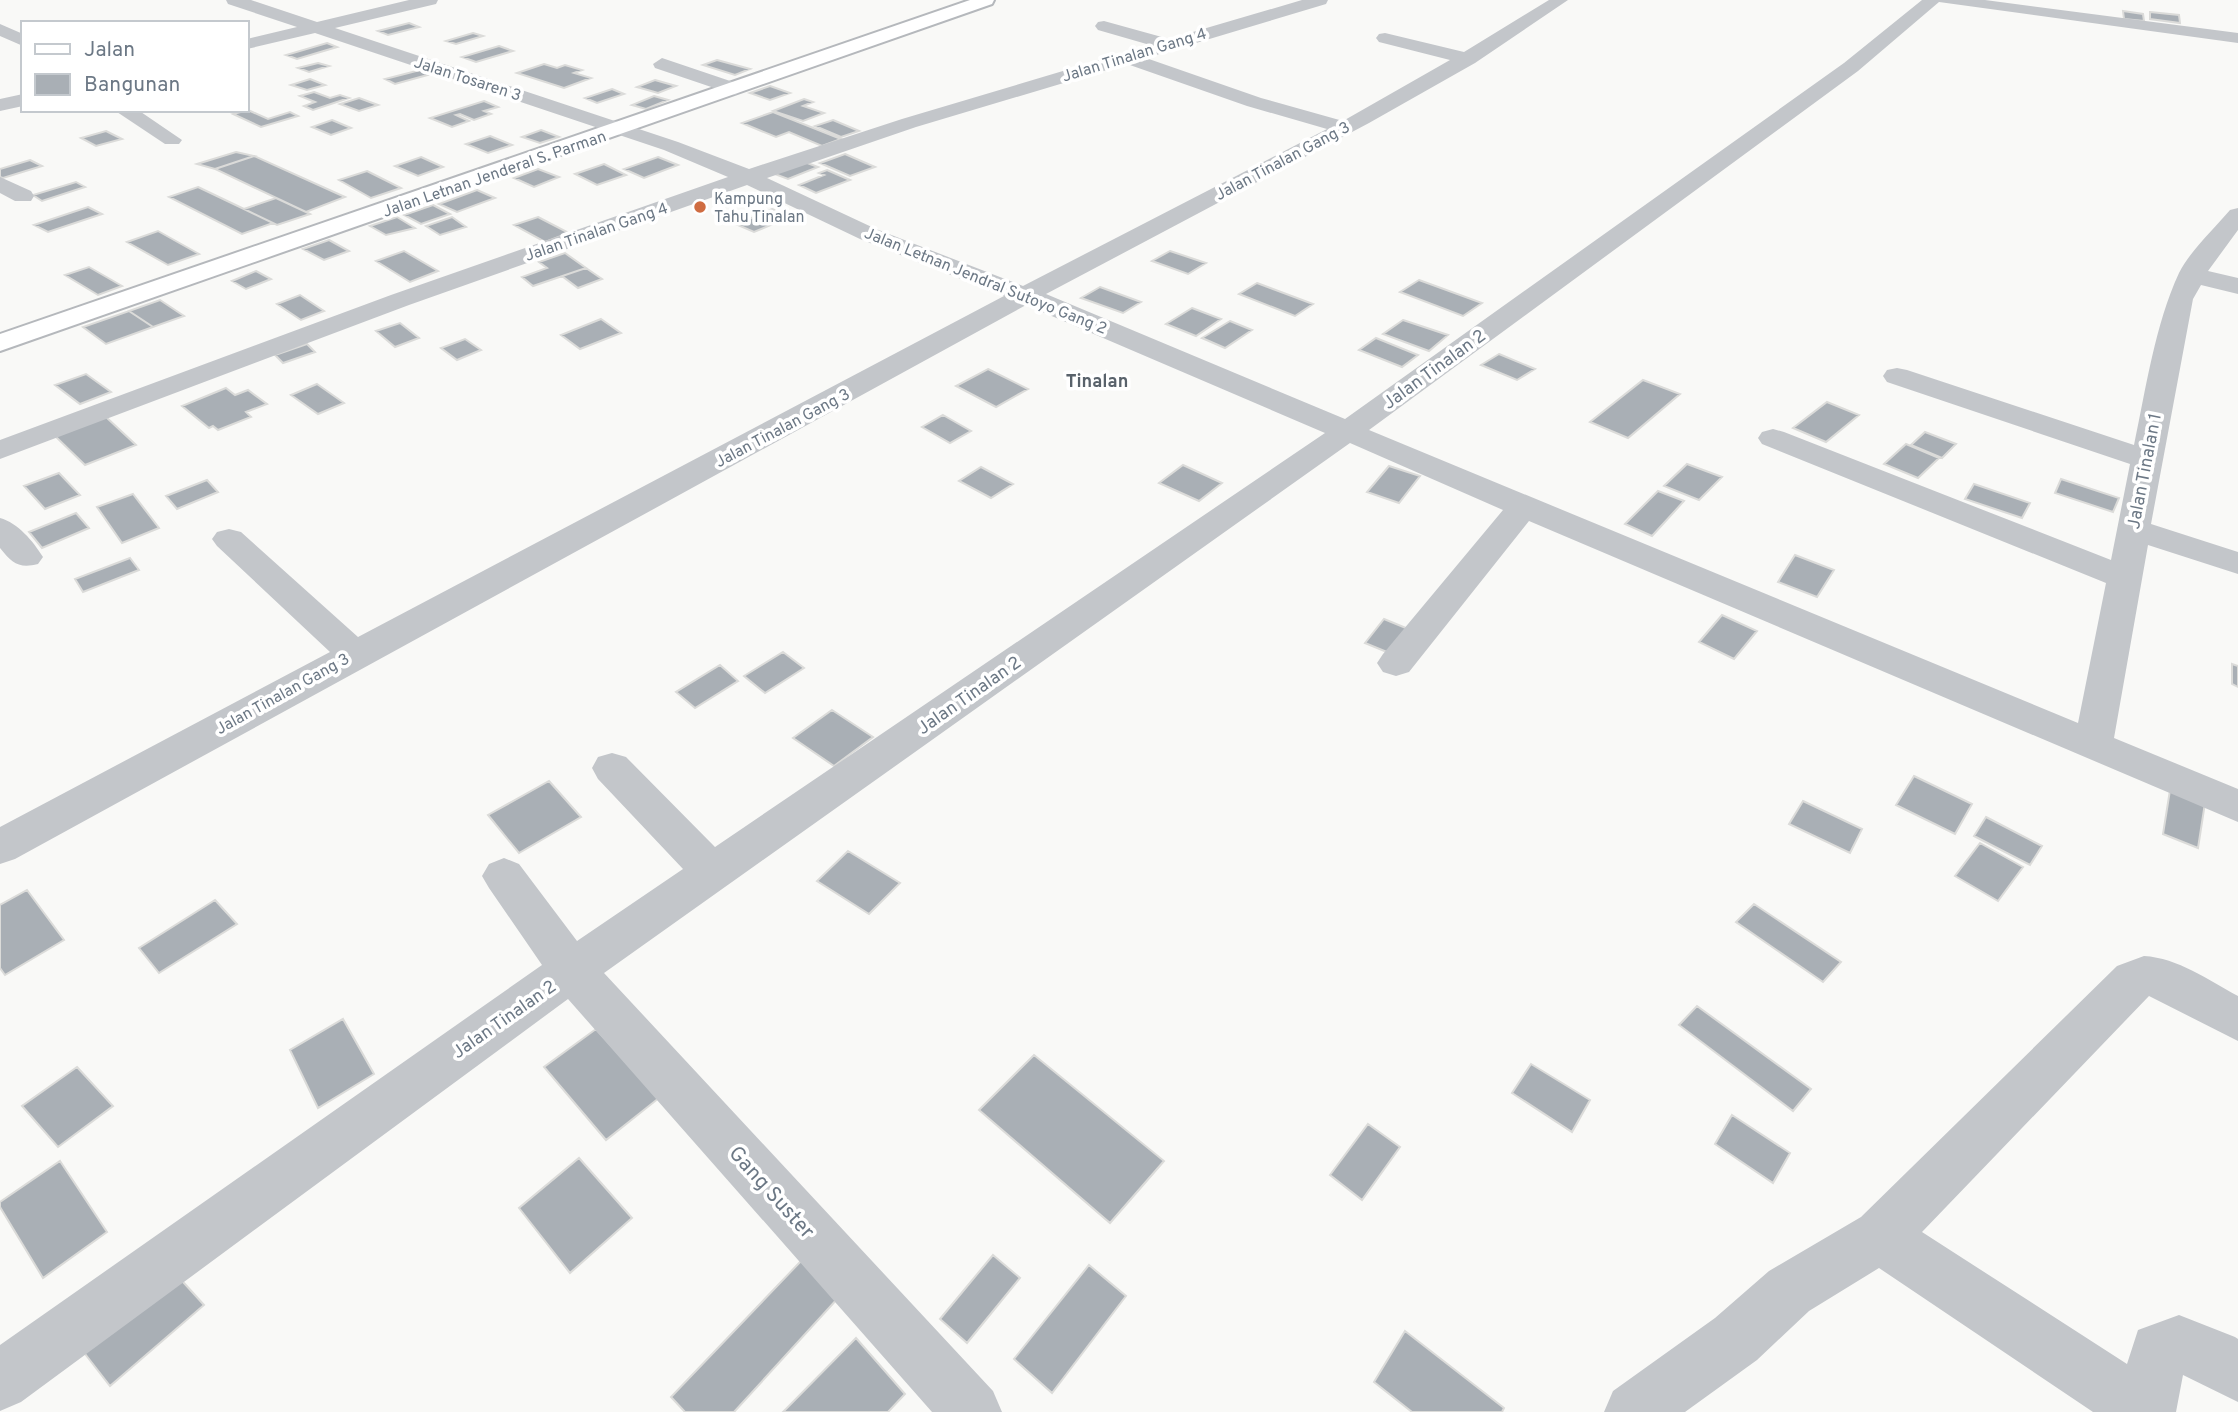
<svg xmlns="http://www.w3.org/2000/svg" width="2238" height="1412" viewBox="0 0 2238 1412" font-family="Overpass,sans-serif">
	<rect width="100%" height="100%" fill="#f9f9f7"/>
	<path fill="#a9afb5" stroke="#dbdbd9" stroke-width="2" d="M2123 11 2143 14 2144 21 2124 19Z
		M2150 12 2179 15 2180 23 2150 19Z
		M409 23 419 27 388 35 378 31Z
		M473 33 483 36 456 44 446 41Z
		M327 43 337 47 297 59 286 55Z
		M499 46 513 51 476 62 462 57Z
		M717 60 750 69 735 75 703 65Z
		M318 63 329 66 309 72 298 68Z
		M544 64 557 68 565 65 582 70 574 73 591 78 564 88 517 73Z
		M420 70 431 74 395 84 385 79Z
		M310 79 325 85 307 90 291 85Z
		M655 80 676 86 658 93 637 87Z
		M770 86 790 93 770 100 750 93Z
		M612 89 624 94 597 103 585 98Z
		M314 92 330 98 340 95 349 98 313 110 304 106 315 102 300 96Z
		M654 96 668 100 646 109 632 105Z
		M359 98 378 105 359 111 340 104Z
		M804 99 813 102 803 106 824 113 803 121 773 111Z
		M484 101 498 107 484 111 491 114 474 120 460 114 456 115 469 121 452 127 430 118Z
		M248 110 268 119 290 112 298 116 261 127 233 114Z
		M773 112 841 139 822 146 789 132 776 137 742 123Z
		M332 120 351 128 331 135 312 127Z
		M833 120 859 131 841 137 815 126Z
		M541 130 559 137 540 143 522 137Z
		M106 131 122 139 96 146 81 138Z
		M490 136 512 145 488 153 466 144Z
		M236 152 254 156 215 169 197 164Z
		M845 154 875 167 850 176 820 163Z
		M254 156 345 197 306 212 215 169Z
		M421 157 443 167 418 176 395 166Z
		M658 157 678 165 644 178 624 169Z
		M30 160 42 166 3 178 0 177V169Z
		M802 161 818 167 788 179 772 173Z
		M604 164 626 175 597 185 575 174Z
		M538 169 559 177 534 187 514 178Z
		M827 170 850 180 816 193 799 185 824 175 819 173Z
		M367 171 401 188 371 198 339 180Z
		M76 182 85 187 42 201 33 195Z
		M198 187 244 209 273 223 242 234 169 197Z
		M477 190 495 198 457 212 439 204Z
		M276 198 306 212 310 214 277 225 244 209Z
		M433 205 450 214 421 224 404 215Z
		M88 207 102 214 48 232 34 225Z
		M772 209 790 217 754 232 724 219 735 215 747 220Z
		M397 217 415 228 386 235 370 226Z
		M452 217 466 227 440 235 426 226Z
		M538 217 569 233 545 242 514 225Z
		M158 231 199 254 168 265 127 242Z
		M329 240 349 251 324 260 303 249Z
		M404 251 438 271 410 282 376 261Z
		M1170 251 1206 263 1188 274 1152 261Z
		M565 253 586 268 533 286 522 277 547 268 539 262Z
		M89 267 122 286 98 295 65 275Z
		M586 268 602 279 578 288 562 276Z
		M256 271 271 279 246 289 232 281Z
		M1419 280 1482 303 1463 316 1400 292Z
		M1257 283 1313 304 1295 316 1239 294Z
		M1100 287 1141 302 1123 313 1081 298Z
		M300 295 324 311 301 320 277 304Z
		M160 300 184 316 153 327 129 311Z
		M1192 308 1221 319 1196 336 1166 324Z
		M129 311 153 327 106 344 83 327Z
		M601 319 621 333 580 349 561 335Z
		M1403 320 1448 335 1429 351 1383 334Z
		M1230 321 1252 330 1225 348 1202 338Z
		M400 323 419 338 395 347 376 331Z
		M1376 338 1418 355 1402 367 1359 350Z
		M465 339 481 350 457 360 441 348Z
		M307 344 315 352 283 363 275 355Z
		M1499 354 1535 369 1517 380 1481 365Z
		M988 369 1028 389 996 407 956 386Z
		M86 374 111 392 80 404 55 385Z
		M1643 380 1680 394 1628 438 1590 422Z
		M317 384 344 403 318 414 291 395Z
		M226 388 235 395 248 390 267 404 246 412 251 417 218 430 213 426 209 428 182 406Z
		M1827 402 1859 415 1826 442 1793 428Z
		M943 415 971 431 950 443 922 427Z
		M106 417 136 445 85 465 55 436Z
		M1925 432 1956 444 1942 458 1911 445Z
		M1906 444 1939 458 1918 478 1884 464Z
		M1687 464 1722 477 1699 500 1664 486Z
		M1183 465 1222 483 1199 501 1159 483Z
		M1389 466 1420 476 1399 503 1367 492Z
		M981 467 1013 484 991 498 959 481Z
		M59 473 80 495 45 509 24 486Z
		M2061 479 2119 498 2113 512 2055 493Z
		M207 480 218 492 177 509 166 496Z
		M1974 484 2030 503 2022 518 1965 499Z
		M1658 491 1684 501 1652 536 1625 524Z
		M133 494 159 528 122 543 97 507Z
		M76 513 89 528 42 548 29 532Z
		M1795 555 1834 570 1817 597 1778 582Z
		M130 558 139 570 83 592 75 579Z
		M1722 615 1757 631 1734 659 1699 642Z
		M1384 619 1418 633 1399 657 1365 643Z
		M783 652 804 668 765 693 744 676Z
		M2232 664 2238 666V687L2232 684Z
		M720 665 738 681 695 708 676 692Z
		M832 710 873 737 834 766 793 738Z
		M1914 776 1972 804 1955 834 1896 805Z
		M549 781 581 817 519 853 488 815Z
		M2170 790 2205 803 2198 848 2163 834Z
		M1803 801 1862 829 1850 853 1789 824Z
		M1986 817 2042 846 2030 865 1974 836Z
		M1980 843 2023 867 1998 901 1955 876Z
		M848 851 900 883 869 914 817 881Z
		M27 890 64 940 5 975 0 968V905Z
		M215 900 237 924 159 973 139 948Z
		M1754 904 1841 962 1823 982 1736 922Z
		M1697 1006 1811 1089 1793 1111 1679 1025Z
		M343 1019 374 1074 318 1108 290 1050Z
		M596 1029 659 1098 606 1140 544 1067Z
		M1034 1055 1164 1161 1110 1223 979 1110Z
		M1531 1064 1590 1100 1572 1132 1512 1093Z
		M77 1067 113 1106 58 1147 22 1106Z
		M1732 1115 1790 1153 1773 1183 1715 1144Z
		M1368 1124 1400 1147 1362 1200 1330 1175Z
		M579 1158 632 1218 570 1273 519 1208Z
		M60 1161 107 1232 43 1278 0 1207V1202Z
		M993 1255 1020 1278 967 1343 940 1319Z
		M801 1261 839 1297 734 1412H685L671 1397Z
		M1089 1265 1126 1296 1052 1393 1014 1359Z
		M174 1272 204 1305 110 1386 82 1350Z
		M1405 1331 1504 1408 1502 1412H1412L1374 1382Z
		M856 1338 905 1394 888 1412H783Z"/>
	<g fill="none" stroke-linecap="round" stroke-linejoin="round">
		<g stroke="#b5b8bc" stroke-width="4">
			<path id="primary" d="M970 0H994L992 4 0 351V334Z"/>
		</g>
		<path fill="#c3c6ca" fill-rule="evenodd" d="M226 0H251L317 22 409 0H438L436 4 335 28 678 142 749 169 902 119 1150 45 1098 30 1095 26 1098 22 1104 21 1169 39 1302 0H1328L1326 4 1146 58 1261 98 1343 121 1450 60 1379 42 1376 38 1379 34 1385 33 1464 52 1549 0H1568L1475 63 1369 123 1046 294 1345 419 1844 63 1922 0H1985L2238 33V43L1939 2 1858 71 1369 430 2078 723 2106 583 1762 444 1758 438 1762 432 1773 429 1784 432 2111 560 2130 464 1887 382 1883 376 1887 370 1897 368 1907 370 2134 445C2146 388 2155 325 2179 273 2190 251 2214 229 2230 210L2238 208V230L2208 271 2238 278V294L2201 285 2193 299 2151 524 2238 552V574L2148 545 2114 738 2238 789V822L1529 521 1409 672 1396 676 1383 672 1377 663 1383 654 1503 510 1350 443 604 973 993 1391 1002 1412H932L568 999 21 1402 0 1411V1345L542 965 489 888 482 876 489 864 504 858 519 864 577 941 683 869 598 779 592 768 598 757 612 753 626 757 715 847 1325 433 1026 305 15 859 0 864V827L330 652 217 546 212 539 217 532 229 529 241 532 358 637 1004 296 860 239 747 185 409 305 0 459V440L391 295 728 177 664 150 315 33 247 49V39L297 27 228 4ZM1127 64 1247 106 1327 129 1023 286 876 229 767 178 916 127Z
			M0 24 23 34V46L0 36Z
			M662 58 742 85 745 89 735 95 655 68 653 64Z
			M23 94V106L0 111V99Z
			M114 110H138L182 140 179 144H165Z
			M0 177 31 191 34 196 31 201H15L0 193Z
			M0 518C18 523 33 541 43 557L38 564C19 569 12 563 0 548Z
			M2144 956C2178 958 2208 980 2238 996V1041L2149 996 1922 1232 2127 1364 2138 1330 2179 1315 2235 1337 2238 1339V1402L2183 1375 2176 1412H2093L1879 1268 1809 1311 1757 1360 1685 1412H1604L1613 1391 1715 1318 1769 1271 1861 1217 2117 966Z"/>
		<use href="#primary" fill="#fff" fill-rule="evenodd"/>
	</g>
	<circle fill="#cf6c41" stroke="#fff" stroke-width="2.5" cx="700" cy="207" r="7"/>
	<g text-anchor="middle" stroke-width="7" stroke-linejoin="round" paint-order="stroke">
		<g font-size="16" fill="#6c7885" stroke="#fff">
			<text transform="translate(1134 54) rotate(-17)" y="6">Jalan Tinalan Gang 4</text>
			<text transform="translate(468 78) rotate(18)" y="6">Jalan Tosaren 3</text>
			<text transform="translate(1282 160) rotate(-28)" y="6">Jalan Tinalan Gang 3</text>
			<text transform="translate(494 173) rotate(-19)" y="6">Jalan Letnan Jenderal S. Parman</text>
			<text transform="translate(596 231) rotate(-19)" y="6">Jalan Tinalan Gang 4</text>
			<text transform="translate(986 280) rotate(22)" y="6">Jalan Letnan Jendral Sutoyo Gang 2</text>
			<text transform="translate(782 427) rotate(-28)" y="6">Jalan Tinalan Gang 3</text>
			<text transform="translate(282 693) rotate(-29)" y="6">Jalan Tinalan Gang 3</text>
		</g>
		<g font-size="16" fill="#6c7885" stroke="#fff" text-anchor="start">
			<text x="714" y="204">Kampung<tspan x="714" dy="18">Tahu Tinalan</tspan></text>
		</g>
		<g font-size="18" fill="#6c7885" stroke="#fff">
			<text transform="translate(1434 369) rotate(-36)" y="6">Jalan Tinalan 2</text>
			<text transform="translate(2144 471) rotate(-79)" y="6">Jalan Tinalan 1</text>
			<text transform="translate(969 695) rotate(-35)" y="6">Jalan Tinalan 2</text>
			<text transform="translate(504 1019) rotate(-35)" y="6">Jalan Tinalan 2</text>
		</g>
		<g font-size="18" font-weight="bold" fill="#59626b" stroke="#fff">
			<text x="1097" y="387">Tinalan</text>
		</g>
		<g font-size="21" fill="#6c7885" stroke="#fff">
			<text transform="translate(772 1192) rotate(48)" y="7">Gang Suster</text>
		</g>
	</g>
	<rect x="21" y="21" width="228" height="91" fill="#ffffff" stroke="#c4c9ce" stroke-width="2"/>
	<rect x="35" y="44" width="35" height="10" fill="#ffffff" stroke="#c4c9ce" stroke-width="2"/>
	<text x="84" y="56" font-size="21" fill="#6c7885">Jalan</text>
	<rect x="35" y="74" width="35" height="21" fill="#a9afb5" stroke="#c4c9ce" stroke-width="2"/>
	<text x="84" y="91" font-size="21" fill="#6c7885">Bangunan</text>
</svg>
